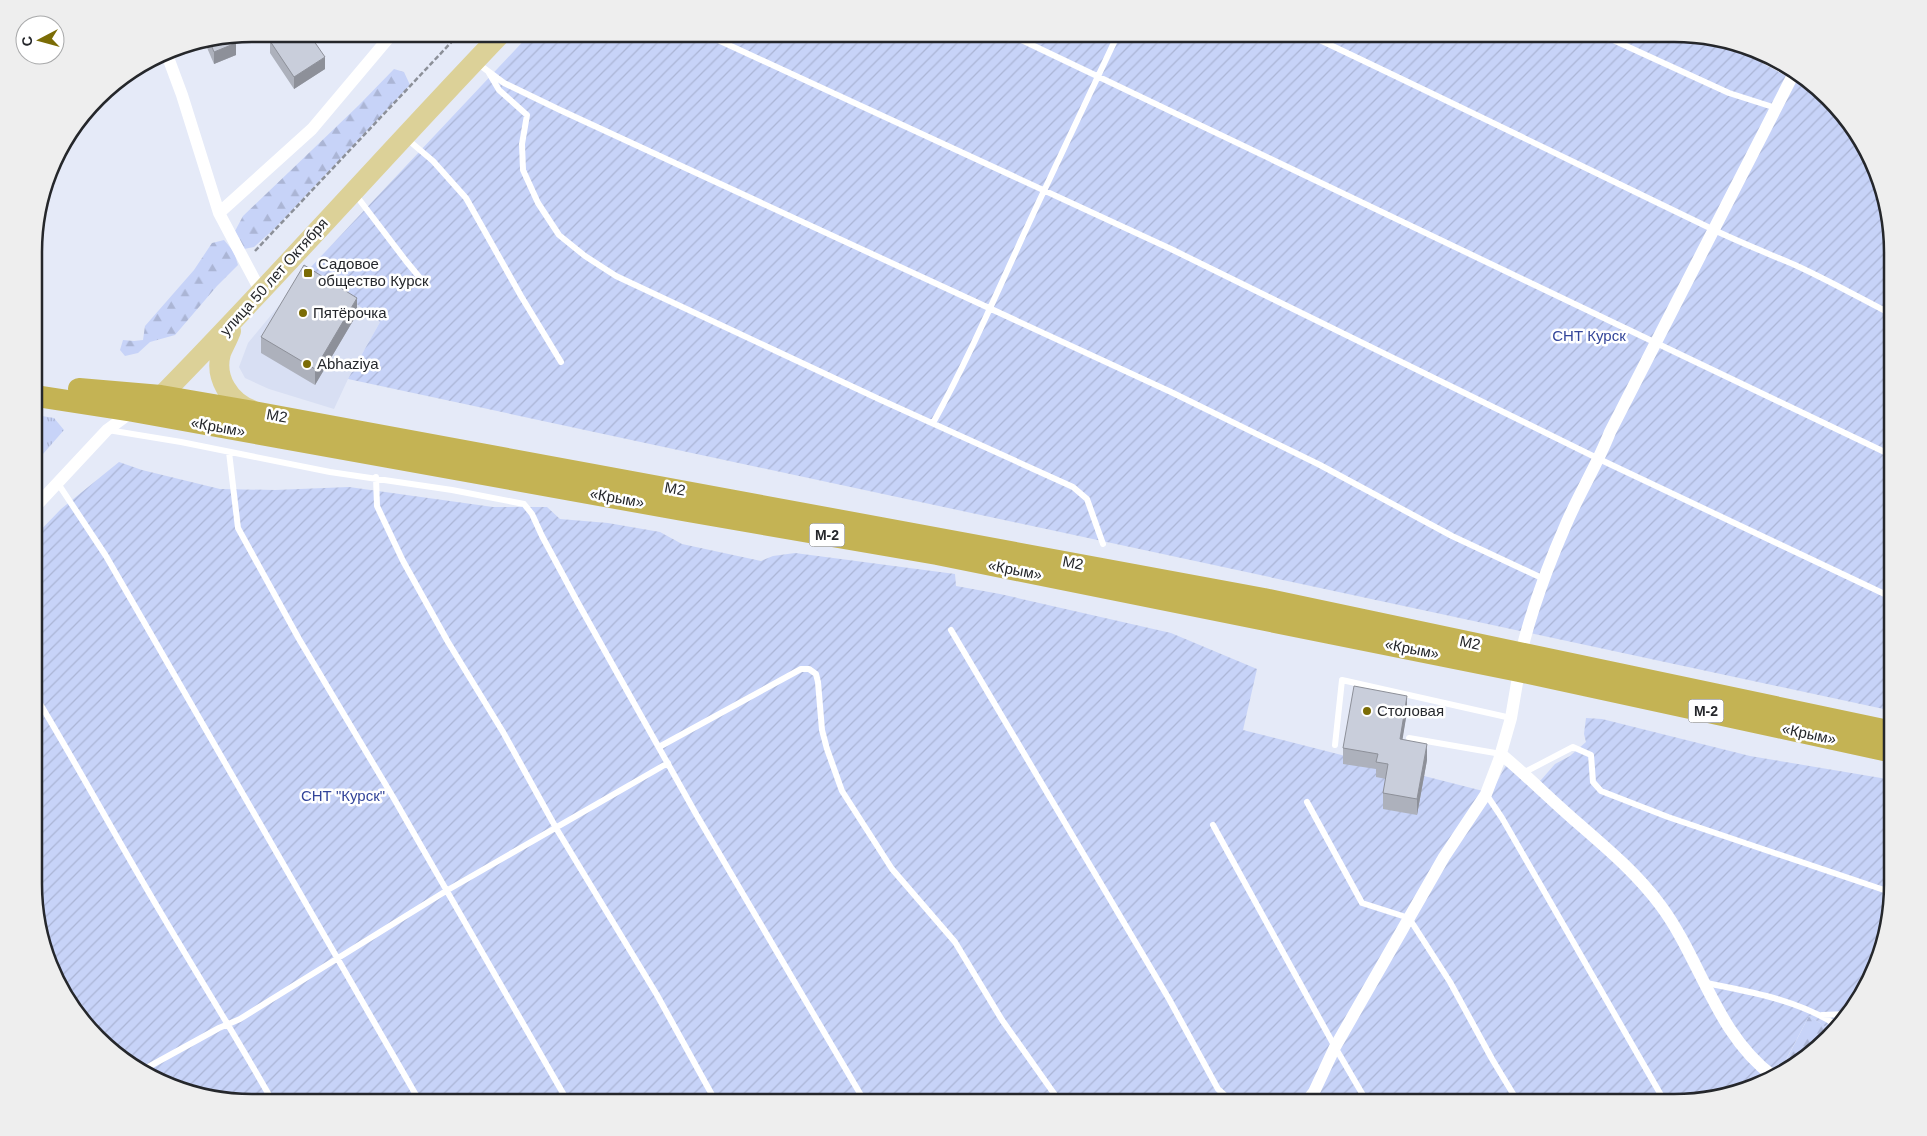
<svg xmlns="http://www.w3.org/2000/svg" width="1927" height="1136" viewBox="0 0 1927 1136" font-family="Arial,sans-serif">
	<defs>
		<pattern id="grass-tufts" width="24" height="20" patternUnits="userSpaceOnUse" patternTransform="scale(1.25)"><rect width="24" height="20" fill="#c7d3f8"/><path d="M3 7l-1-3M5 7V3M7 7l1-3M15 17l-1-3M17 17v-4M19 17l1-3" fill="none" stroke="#abb5d5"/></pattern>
		<pattern id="forest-firs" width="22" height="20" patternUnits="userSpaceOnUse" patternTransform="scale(1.25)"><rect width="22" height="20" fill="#c7d3f8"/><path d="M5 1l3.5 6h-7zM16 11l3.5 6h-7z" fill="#abb5d5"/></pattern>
		<pattern id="garden-furrows" width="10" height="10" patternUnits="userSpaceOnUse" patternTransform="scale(1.25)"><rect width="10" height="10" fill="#c7d3f8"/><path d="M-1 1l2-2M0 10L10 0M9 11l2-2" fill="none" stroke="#abb5d5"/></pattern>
	</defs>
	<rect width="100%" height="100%" fill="#e5eaf8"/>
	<path fill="#d8dff3" d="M310 268 380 322 348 379 334 409 269 389 245 378 239 367 248 343Z"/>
	<path fill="url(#grass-tufts)" d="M36 415 54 418 64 430 36 462Z"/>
	<path fill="url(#forest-firs)" d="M394 69 404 72 410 85 275 228 254 247 244 249 235 231 243 216 359 105Z
		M224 240 234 252 238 265 217 286 175 335 150 342 138 353 125 356 120 350 123 340 134 341 143 340 145 326 194 270 212 243Z
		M1809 1016 1834 1032 1829 1038 1782 1073 1780 1072Z"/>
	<path fill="url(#garden-furrows)" d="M530 34H1675L1731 41 1784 63 1857 131 1882 182 1893 238V711L348 379 380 322 310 268Z
		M119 462 142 470 220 489 275 490 349 487 493 507H547L560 519 608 523 660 532 682 544 761 561 773 556 795 553 955 574 956 586 1000 594 1171 633 1257 669 1243 730 1491 793 1506 765 1532 786 1541 780 1555 764 1570 756 1586 742 1584 734 1586 718 1602 719 1750 756 1893 780V897L1864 993 1834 1032 1809 1016 1780 1071 1782 1073 1688 1102H252L196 1095 143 1073 70 1005 36 912V535L61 509Z"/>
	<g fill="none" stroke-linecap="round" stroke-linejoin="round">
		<path stroke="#8c9099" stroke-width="2.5" stroke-dasharray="5 2.5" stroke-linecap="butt" d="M255 251 459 34"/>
		<path stroke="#fff" stroke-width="6" d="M472 34 485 46
			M705 34 1171 249 1599 459 1893 598
			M1009 34 1893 456
			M1307 34C1443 98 1577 164 1712 229 1739 242 1767 253 1795 265 1828 280 1860 298 1893 315
			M1600 34 1729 93 1776 108
			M1728 41 1804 82
			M477 63 504 83 560 110 1171 392 1320 465 1452 536 1544 579
			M489 73 499 90 527 115 522 144 523 170 538 203 559 235 585 256 616 276 881 400 1073 487 1087 499 1103 544
			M407 139 433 161 466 198 521 296 561 362
			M355 194 406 261 425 284
			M933 423C974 349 1006 271 1042 195 1067 141 1093 88 1118 34
			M108 430 181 442 330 472 452 490 524 504 532 514 542 536 578 603 696 814 865 1102
			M229 452 238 528 299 639 393 797 568 1102
			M376 477 377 506 403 561 448 642 503 732 556 828 657 995 716 1102
			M57 482 106 556 420 1102
			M951 630 1169 999 1218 1089 1232 1102
			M36 697C79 768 118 841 161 913 198 976 237 1038 273 1102
			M1409 738 1501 754
			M1335 745 1342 680 1511 718
			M659 747 801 669H809L816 674 818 682 822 730 827 749 842 791 892 869 955 942 1002 1020 1060 1102
			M1523 773 1573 747 1591 755 1593 782 1601 791 1668 817 1893 893
			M1486 794 1502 818 1665 1102
			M1307 802 1362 903 1409 918 1450 982 1492 1059 1518 1102
			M1213 825 1335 1047 1367 1102
			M1706 983C1751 992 1799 1000 1838 1026
			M69 1000 73 1007
			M1822 1015 1848 1014
			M141 1071 219 1028 240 1019 446 891 668 763"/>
		<path stroke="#fff" stroke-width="12" d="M166 52 182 95 219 213 261 292
			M219 213 312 129 392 34
			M36 506 107 430 133 411
			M1521 653C1532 608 1548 565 1567 522 1580 492 1598 463 1610 432L1794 73
			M1501 754C1525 774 1548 797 1572 818 1603 845 1636 872 1661 906 1701 960 1716 1034 1773 1076
			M1306 1102 1314 1092 1335 1047 1444 857 1486 794 1499 760 1511 718 1519 671"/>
		<path stroke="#dcd198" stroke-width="20" d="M231 331C228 339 224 346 221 353 214 378 230 402 252 410
			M149 403 161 396C277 278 386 154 501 34"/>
		<path stroke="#c4b354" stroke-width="22" d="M79 389 161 396 259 413 1264 599 1893 732
			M36 396 133 411 688 511 937 554 1519 671 1893 752"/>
	</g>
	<path fill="#adb1bc" d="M236 37V38L234 39 236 55 214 64 205 43Z
		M270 41 325 69 294 89 270 53Z
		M357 314 315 385 261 353V337Z
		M1407 712 1402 739 1427 760 1417 815 1383 809V793L1386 779 1376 777V769L1343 764V748Z"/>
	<path fill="#8d9099" d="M236 43V55L214 64V52Z
		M325 57V69L294 89V77Z
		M357 298V314L315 385V369Z
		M1407 696V712L1400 755V739Z
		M1427 744V760L1417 815V799Z"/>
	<path fill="#c9cedb" stroke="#8d9099" d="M281 34H309L325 57 294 77 270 41Z
		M233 38 236 43 214 52 210 42Z
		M304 265 357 298 315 369 261 337Z
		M1354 686 1407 696 1400 739 1427 744 1417 799 1383 793 1388 764 1376 762 1378 754 1343 748Z"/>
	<g fill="#7b6c05" stroke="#fff" stroke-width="2">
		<rect x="303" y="268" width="10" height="10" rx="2.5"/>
		<circle cx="303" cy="313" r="5"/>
		<circle cx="307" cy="364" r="5"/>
		<circle cx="1367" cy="711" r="5"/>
	</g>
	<g text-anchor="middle" stroke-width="5" stroke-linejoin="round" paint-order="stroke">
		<g fill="#fff" stroke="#66686b" stroke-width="1">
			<rect x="809.5" y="523.5" width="35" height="23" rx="4"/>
			<rect x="1688.5" y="699.5" width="35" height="23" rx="4"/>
		</g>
		<g font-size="14" font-weight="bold" fill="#25272b">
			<text x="827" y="540">М-2</text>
			<text x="1706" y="716">М-2</text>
		</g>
		<g font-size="15" fill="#25272b" stroke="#fff" text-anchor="start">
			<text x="318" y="269">Садовое<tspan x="318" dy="17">общество Курск</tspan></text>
			<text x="313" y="318">Пятёрочка</text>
			<text x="317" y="369">Abhaziya</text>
			<text x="1377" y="716">Столовая</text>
		</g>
		<g font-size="15" fill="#25272b" stroke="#fff">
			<text transform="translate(274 277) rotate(-48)" y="5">улица 50 лет Октября</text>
			<text transform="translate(277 416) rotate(10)" y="5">М2</text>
			<text transform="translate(218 427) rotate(10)" y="5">«Крым»</text>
			<text transform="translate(675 489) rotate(10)" y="5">М2</text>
			<text transform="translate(617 498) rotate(10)" y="5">«Крым»</text>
			<text transform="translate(1073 563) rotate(11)" y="5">М2</text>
			<text transform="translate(1015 570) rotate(11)" y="5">«Крым»</text>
			<text transform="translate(1470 643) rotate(12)" y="5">М2</text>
			<text transform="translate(1412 649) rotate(11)" y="5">«Крым»</text>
			<text transform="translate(1809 734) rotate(12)" y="5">«Крым»</text>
		</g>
		<g font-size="15" fill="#33459a" stroke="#fff">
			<text x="1589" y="341">СНТ Курск</text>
			<text x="343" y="801">СНТ "Курск"</text>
		</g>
	</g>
	<path d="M0 0H1927V1136H0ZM252 42H1674A210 210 0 0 1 1884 252V884A210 210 0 0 1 1674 1094H252A210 210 0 0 1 42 884V252A210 210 0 0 1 252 42Z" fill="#eee" fill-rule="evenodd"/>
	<path fill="none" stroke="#25272b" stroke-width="2.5" d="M252 42H1674A210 210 0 0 1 1884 252V884A210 210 0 0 1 1674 1094H252A210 210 0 0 1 42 884V252A210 210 0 0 1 252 42Z"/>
	<g transform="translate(40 40) rotate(264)"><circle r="24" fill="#ffffff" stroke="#a8a9aa"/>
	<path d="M0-4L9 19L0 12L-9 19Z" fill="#7b6c05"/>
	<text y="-8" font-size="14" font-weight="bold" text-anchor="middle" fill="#25272b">С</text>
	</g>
</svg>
